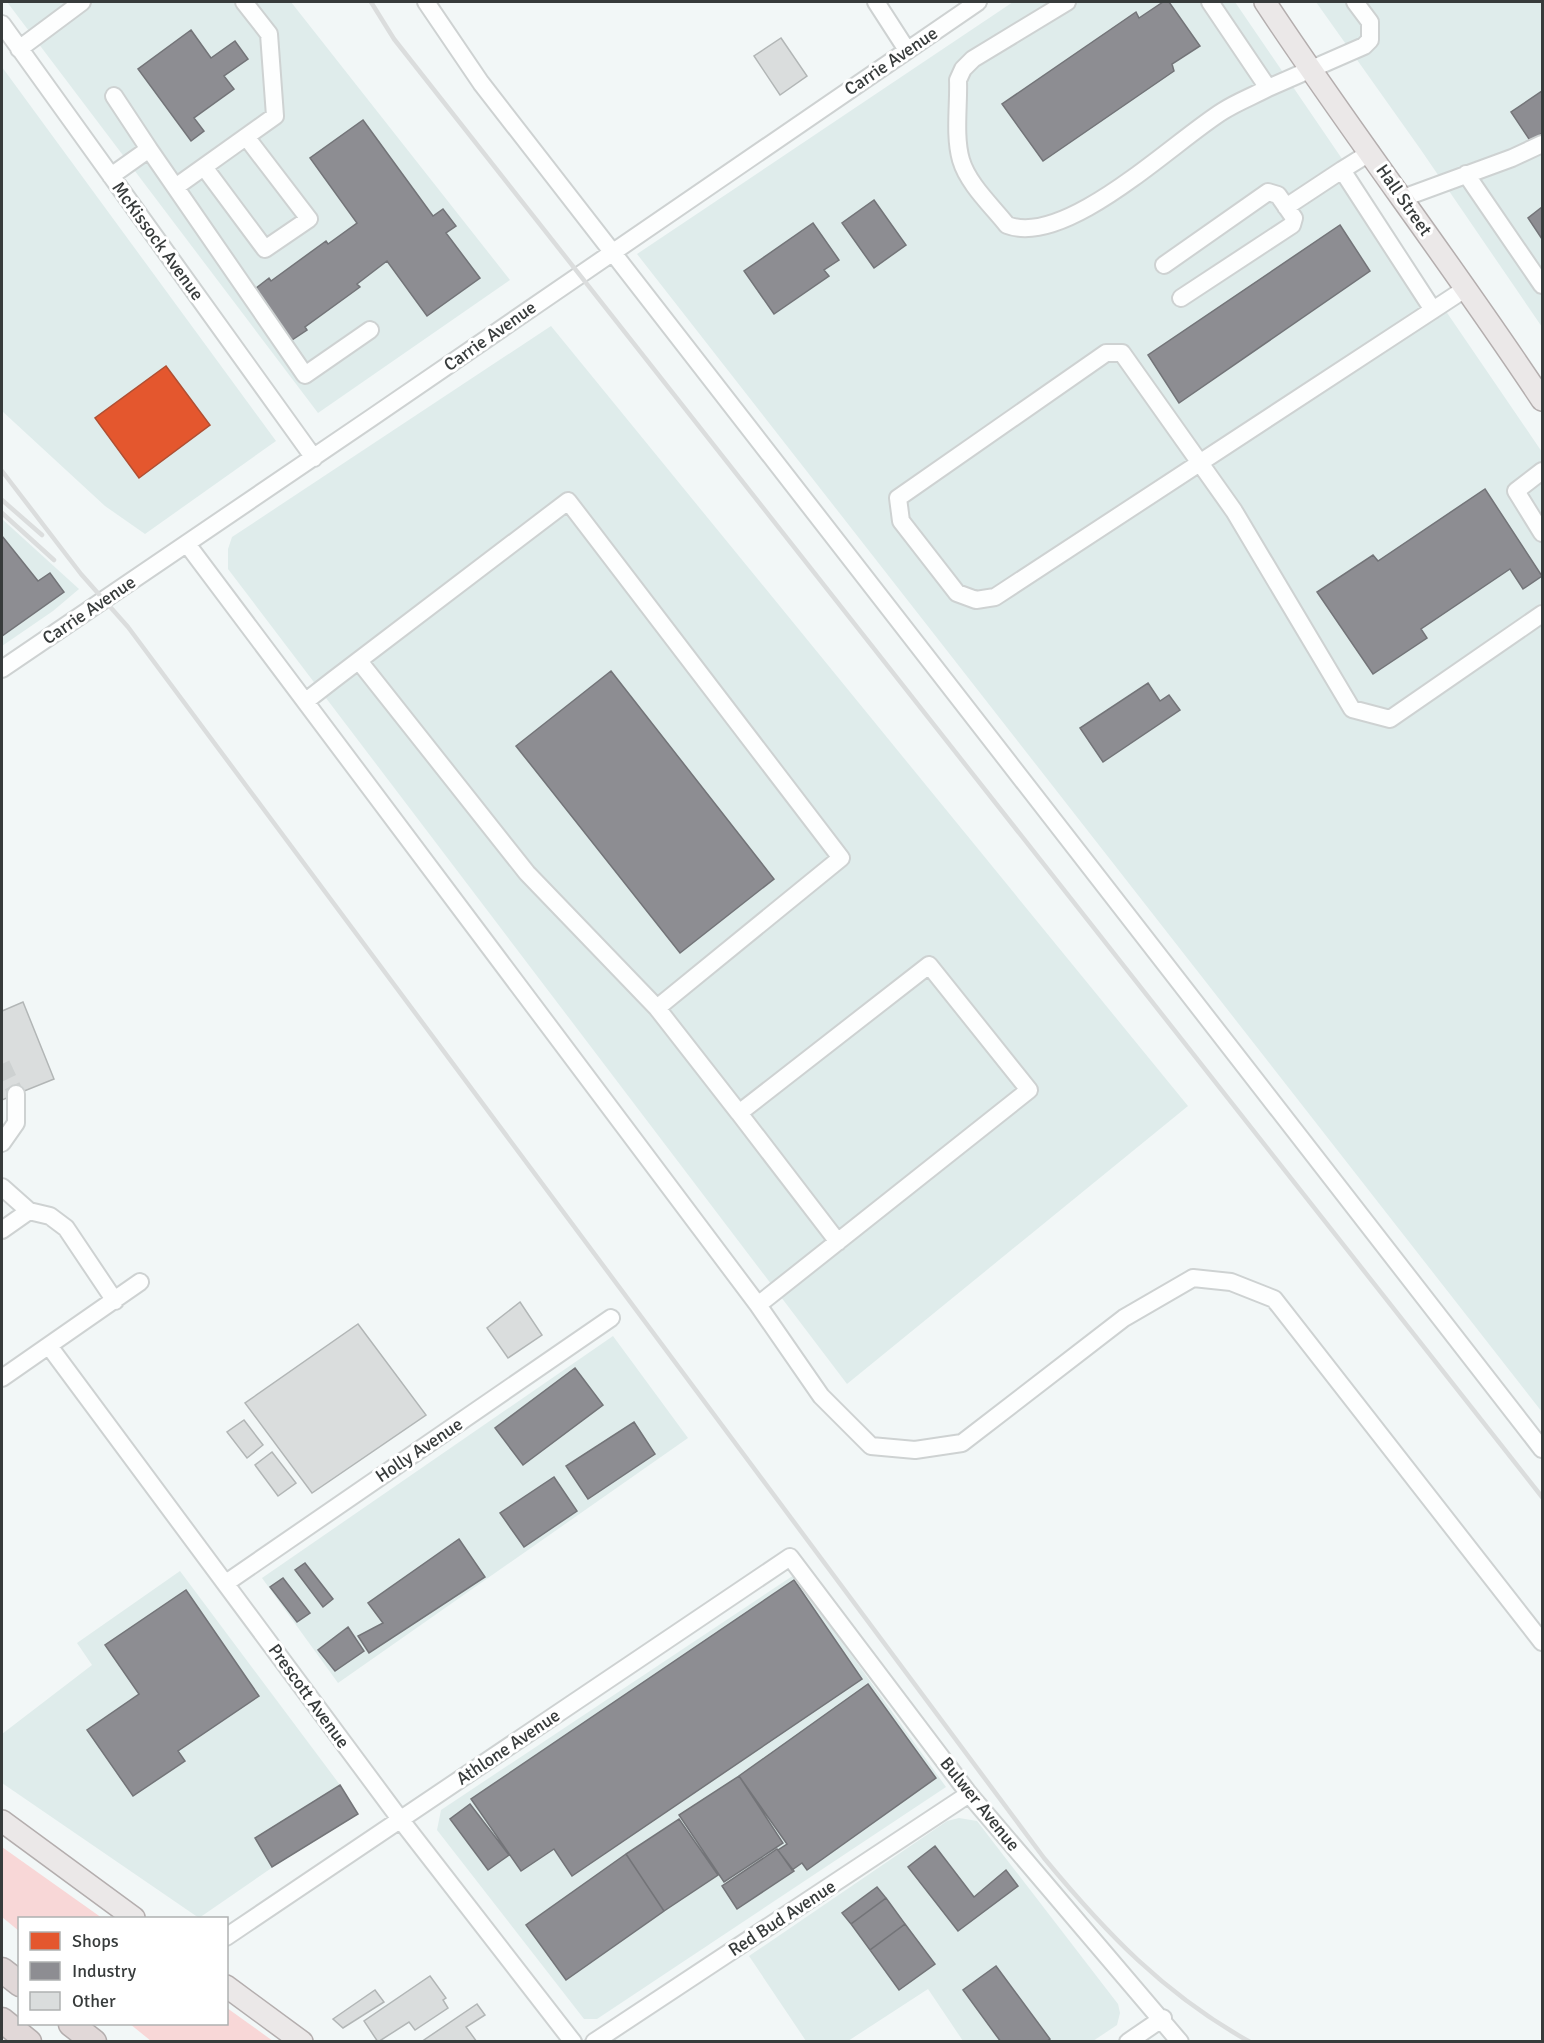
<svg xmlns="http://www.w3.org/2000/svg" width="1544" height="2043" viewBox="0 0 1544 2043" font-family="Signika,sans-serif">
	<rect width="100%" height="100%" fill="#f2f7f7"/>
	<path fill="#dfeceb" d="M7 2H291L510 280 318 413Z
		M1013 2H1235L1542 452V1412L637 254Z
		M1316 2H1542V327L1421 150Z
		M2 67 276 441 145 534 105 506 2 411Z
		M551 326 1188 1106 847 1384 228 569V549L232 537Z
		M2 519 79 589 53 611 2 646Z
		M613 1336 688 1438 338 1683 262 1578Z
		M180 1571 340 1785 358 1814 273 1867 199 1918 2 1783V1734L92 1665 77 1643Z
		M794 1575 946 1787 597 2019H584L437 1830 441 1810Z
		M959 1818 977 1821 1118 2004 1120 2013 1117 2025 1093 2041H963L928 1989 848 2041H806L749 1956 947 1821Z"/>
	<path fill="#f8d7d7" d="M2 1847 102 1918H103H20L19 1931 2 1917Z
		M227 2008 273 2041H151L130 2024H226Z"/>
	<path fill="#e4572e" stroke="#b04f32" stroke-width="1.5" d="M166 366 210 425 139 478 95 418Z"/>
	<path fill="#8d8d92" stroke="#737478" stroke-width="1.5" d="M1163 2H1169L1200 46 1172 64 1174 71 1043 161 1002 104 1136 12 1139 18Z
		M191 30 211 58 235 41 248 59 224 76 234 89 194 118 204 131 191 141 138 69Z
		M1542 91V133L1531 142 1511 112Z
		M363 120 433 216 443 209 456 226 446 233 480 278 427 316 387 261 357 284 360 287 305 327 307 330 292 340 255 289 269 278 271 281 326 241 328 244 357 223 310 158Z
		M874 200 906 245 874 268 842 223Z
		M1542 207V239L1528 218Z
		M813 223 839 260 824 270 829 276 774 314 744 271Z
		M1340 225 1370 271 1179 403 1148 355Z
		M1485 489 1542 576 1523 589 1510 569 1421 629 1427 638 1373 674 1317 592 1373 555 1378 561Z
		M2 536 38 581 50 573 64 592 2 636Z
		M611 671 774 879 680 953 516 746Z
		M1148 683 1160 701 1169 695 1180 710 1103 762 1080 728Z
		M575 1368 603 1405 523 1465 495 1428Z
		M634 1422 655 1454 588 1499 566 1466Z
		M554 1477 577 1511 524 1547 500 1513Z
		M459 1539 485 1577 369 1653 358 1636 383 1623 368 1603Z
		M305 1563 333 1599 323 1607 295 1570Z
		M283 1578 310 1613 297 1622 270 1587Z
		M794 1580 862 1679 572 1876 554 1849 521 1871 471 1799Z
		M186 1590 259 1696 178 1751 185 1761 133 1796 87 1730 139 1694 105 1645Z
		M348 1627 364 1651 335 1671 318 1650Z
		M868 1684 936 1778 807 1870 802 1863 792 1870 778 1850 787 1844 739 1776Z
		M739 1776 783 1843 724 1882 679 1815Z
		M340 1785 358 1814 272 1867 255 1838Z
		M470 1804 509 1855 488 1870 450 1819Z
		M679 1819 718 1875 664 1911 626 1854Z
		M935 1846 974 1897 1006 1870 1018 1886 958 1931 908 1867Z
		M777 1849 794 1871 737 1909 722 1886Z
		M626 1854 664 1911 566 1980 526 1925Z
		M877 1887 886 1898 851 1924 842 1913Z
		M886 1898 905 1924 870 1950 851 1924Z
		M905 1924 935 1964 899 1990 870 1950Z
		M996 1966 1050 2039 1046 2042H1001L963 1990Z"/>
	<path fill="#dadddd" stroke="#b2b6b6" stroke-width="1.5" d="M781 38 807 76 780 95 754 56Z
		M23 1002 54 1079 2 1100V1011Z
		M520 1302 542 1335 508 1358 487 1328Z
		M358 1324 426 1415 312 1493 245 1403Z
		M244 1420 263 1445 247 1458 227 1432Z
		M272 1452 296 1483 278 1496 255 1465Z
		M430 1976 446 1998 443 2000 448 2008 415 2030 409 2022 378 2042 364 2021Z
		M375 1990 384 2002 343 2028 333 2019Z
		M477 2004 485 2015 466 2027 477 2042H421Z"/>
	<g fill="none" stroke-linecap="round" stroke-linejoin="round">
		<path stroke="#cdd1d1" stroke-width="16" stroke-dasharray="16 8" stroke-linecap="butt" d="M2 1064 16 1094"/>
		<g stroke="#ced2d2" stroke-width="20">
			<path id="minor" d="M426 2 481 83 1542 1449
				M876 2 907 50
				M1067 2 973 59 963 69 958 80C959 104 954 136 961 160 968 184 992 206 1007 225 1066 248 1173 142 1223 111 1237 102 1253 96 1268 88
				M1210 2 1268 88 1364 46 1370 40V22L1355 2
				M2 24 314 458
				M19 49 82 2
				M114 96 149 149
				M1371 152 1342 170 1433 310 1465 289
				M204 167 265 249 309 219 247 138
				M1466 174 1542 285
				M111 176 149 149 305 375 370 330
				M177 186 275 116 269 34 244 2
				M1403 198 1512 158 1542 144
				M1286 207 1342 170
				M1164 265 1268 192 1278 195 1294 218 1292 225 1181 298
				M1433 310 995 597 976 600 957 593 901 521 898 498 1106 353H1122L1234 511 1352 709 1390 719 1542 614
				M1542 471 1516 491 1542 533
				M187 544 758 1305 821 1396 871 1446 915 1450 962 1443 1124 1318 1193 1278 1231 1282 1274 1299 1542 1642
				M2 669C329 449 652 224 978 2
				M306 701 333 680 568 501 841 858 657 1008 527 873 359 661
				M657 1008 739 1113 929 965 1029 1090 758 1305
				M739 1113 838 1242
				M2 1143 16 1123V1094
				M2 1187 29 1211
				M2 1230 29 1211 50 1216 66 1228 115 1301
				M49 1346 400 1819 573 2042
				M2 1378 140 1282
				M226 1583 611 1318
				M226 1937 790 1557 969 1794 1180 2042
				M594 2042 969 1794
				M1128 2042 1163 2018"/>
		</g>
		<g stroke="#b4aeae" stroke-width="24">
			<path id="major" d="M1265 2C1354 137 1453 265 1542 400
				M2 1821 134 1918
				M226 1986 302 2042"/>
		</g>
		<g stroke="#b4aeae" stroke-width="27">
			<path id="highway" d="M2 1970 20 1984
				M2 2020 29 2042
				M71 2024 94 2042"/>
		</g>
		<use href="#minor" stroke="#fdfefe" stroke-width="16"/>
		<use href="#major" stroke="#ebe8e8" stroke-width="21"/>
		<use href="#highway" stroke="#e1d8d8" stroke-width="24"/>
		<path stroke="#dbdddd" stroke-width="4.5" d="M371 2 394 39 1542 1497
			M2 471 81 574 128 627 1044 1858C1106 1933 1164 1994 1250 2042
			M2 500 42 535
			M2 513 54 560"/>
	</g>
	<g text-anchor="middle" stroke-width="6" stroke-linejoin="round" paint-order="stroke">
		<g font-size="18" fill="#373b3b" stroke="#fff">
			<text transform="translate(891 61) rotate(-34)" y="6">Carrie Avenue</text>
			<text transform="translate(1404 200) rotate(55)" y="6">Hall Street</text>
			<text transform="translate(158 241) rotate(54)" y="6">McKissock Avenue</text>
			<text transform="translate(490 336) rotate(-35)" y="6">Carrie Avenue</text>
			<text transform="translate(89 610) rotate(-34)" y="6">Carrie Avenue</text>
			<text transform="translate(419 1450) rotate(-34)" y="6">Holly Avenue</text>
			<text transform="translate(309 1696) rotate(54)" y="6">Prescott Avenue</text>
			<text transform="translate(508 1747) rotate(-34)" y="6">Athlone Avenue</text>
			<text transform="translate(980 1804) rotate(51)" y="6">Bulwer Avenue</text>
			<text transform="translate(782 1918) rotate(-33)" y="6">Red Bud Avenue</text>
		</g>
	</g>
	<rect width="1544" height="2043" fill="none" stroke="#373b3b" stroke-width="6"/>
	<rect x="18" y="1917" width="210" height="108" fill="#ffffff" stroke="#afb1b1" stroke-width="1.5"/>
	<rect x="30" y="1932" width="30" height="18" fill="#e4572e" stroke="#afb1b1" stroke-width="1.5"/>
	<text x="72" y="1947" font-size="18" fill="#373b3b">Shops</text>
	<rect x="30" y="1962" width="30" height="18" fill="#8d8d92" stroke="#afb1b1" stroke-width="1.5"/>
	<text x="72" y="1977" font-size="18" fill="#373b3b">Industry</text>
	<rect x="30" y="1992" width="30" height="18" fill="#dadddd" stroke="#afb1b1" stroke-width="1.5"/>
	<text x="72" y="2007" font-size="18" fill="#373b3b">Other</text>
</svg>
